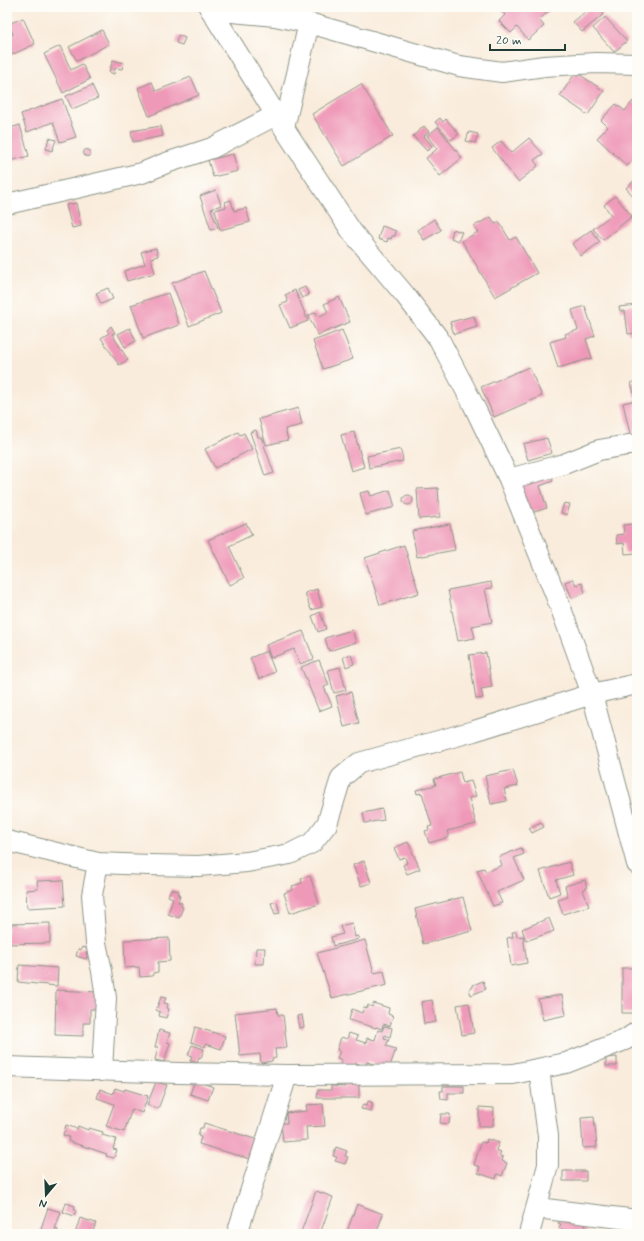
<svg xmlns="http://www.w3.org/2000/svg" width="644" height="1241" viewBox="0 0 644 1241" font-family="Mynerve,sans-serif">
	<rect width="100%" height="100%" fill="#fdfcf7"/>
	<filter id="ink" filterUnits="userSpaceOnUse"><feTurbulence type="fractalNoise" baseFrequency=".025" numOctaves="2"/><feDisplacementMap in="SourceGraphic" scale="8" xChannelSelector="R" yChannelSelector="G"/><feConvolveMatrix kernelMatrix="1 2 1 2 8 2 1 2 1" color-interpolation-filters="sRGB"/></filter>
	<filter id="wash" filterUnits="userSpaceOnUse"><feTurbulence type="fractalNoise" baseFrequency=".012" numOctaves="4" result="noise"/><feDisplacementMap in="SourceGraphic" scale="16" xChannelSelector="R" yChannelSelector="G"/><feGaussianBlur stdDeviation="0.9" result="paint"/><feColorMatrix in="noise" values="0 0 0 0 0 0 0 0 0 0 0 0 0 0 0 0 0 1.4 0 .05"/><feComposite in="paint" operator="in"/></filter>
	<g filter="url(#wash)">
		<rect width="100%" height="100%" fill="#f9ecdc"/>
		<g id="blocks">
			<path fill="#ef99b8" d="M507 7H551L552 8 539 20 544 26 528 40 517 27 511 33 499 21 505 15 502 11Z
				M591 7H599L604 14 582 32 573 22Z
				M605 17 627 41 614 52 593 28Z
				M23 18 35 44 7 57V37L13 34 8 24Z
				M102 30 109 44 77 61 69 47Z
				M178 35 185 38 182 45 176 43Z
				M60 46 71 70 82 64 90 79 63 93 44 54Z
				M113 60 124 63 122 69 115 68 114 74 109 72Z
				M576 72 604 91 588 115 560 96Z
				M191 77 199 95 149 116 138 88 152 82 156 91Z
				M361 84 393 136 344 166 312 114Z
				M92 85 98 98 72 109 66 96Z
				M62 99 76 137 60 142 53 122 27 132 21 114Z
				M633 101 637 105V143L634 146 637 148V156L627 166 597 138 608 127 601 120 616 104 625 111Z
				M440 118 443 122 446 119 459 134 451 140 435 122Z
				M20 125 29 156 10 161 7 151V129Z
				M161 126 163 136 133 142 131 131Z
				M424 126 429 132 424 136 432 146 427 151 413 136Z
				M438 127 462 158 440 176 426 158 437 149 427 136Z
				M469 132 478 134 475 143 466 141Z
				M49 138 56 140 52 151 46 149Z
				M529 138 543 154 534 160 538 166 518 182 492 148 501 141 511 153Z
				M83.5 153a3.5 3.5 0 1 1 7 0a3.5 3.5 0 1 1-7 0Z
				M233 154 238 171 213 177 208 160Z
				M637 178V200L626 188Z
				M216 190 221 205 211 209 218 228 211 230 200 196Z
				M615 196 632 216 603 240 593 229 611 215 604 205Z
				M231 200 234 211 246 208 250 222 220 230 215 210 226 207 225 202Z
				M76 203 81 226 72 228 66 205Z
				M491 217 495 224 499 222 510 240 516 237 537 273 495 297 462 241 478 232 474 226Z
				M434 219 441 230 424 240 418 230Z
				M382 226 396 231 395 236H392L391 239 388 238 387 242 378 239Z
				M453 229 462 232 458 241 451 238Z
				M591 230 600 242 581 256 572 244Z
				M156 248 158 256 151 258 155 273 127 281 124 271 145 264 141 252Z
				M204 271 221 313 189 326 172 283Z
				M305 287 309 295 302 298 298 290Z
				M108 288 113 299 101 304 96 293Z
				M295 290 308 321 290 328 280 305 288 302 285 295Z
				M168 293 179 325 143 338 131 305Z
				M339 297 350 322 318 335 308 316 316 312 318 317 328 312 324 304Z
				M637 305V333L628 334 625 311H620L619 307Z
				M585 306 595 336 586 339 592 358 558 368 550 342 566 337 565 334 578 330 572 310Z
				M474 316 477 327 454 334 450 322Z
				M111 326 115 333 112 334 128 360 119 365 101 338 109 333 107 330Z
				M130 328 136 341 125 347 118 334Z
				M342 330 353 359 323 369 313 341Z
				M529 367 542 396 494 417 481 387Z
				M637 381V397L635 398 631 383Z
				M636 400 637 437 631 438 623 403Z
				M298 408 302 425 285 429 288 440 266 445 259 419Z
				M256 430 258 437H261L274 473 265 476 250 432Z
				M238 432 240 435 244 433 252 449 215 468 205 449Z
				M354 432 364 467 351 471 341 435Z
				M547 438 552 453 528 460 523 444Z
				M401 449 403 461 369 468 367 456Z
				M549 470 553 481 540 486 547 508 528 514 517 480Z
				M438 488 440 517 419 519 417 489Z
				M390 490 395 507 366 515 360 493 369 491 371 496Z
				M403 500a5 5 0 1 1 10 0a5 5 0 1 1-10 0Z
				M564 503 570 504 567 515 561 513Z
				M246 523 252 535 229 546 244 578 230 585 208 540Z
				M450 524 455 550 417 557 412 531Z
				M632 524 636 553 625 554 624 543 617 544 616 535 624 534 623 525Z
				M404 545 419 593 380 605 365 558Z
				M573 579 576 585 582 583 585 593 572 598 565 582Z
				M491 582 492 588 485 589 492 622 472 626 475 638 458 641 448 590Z
				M317 589 322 607 311 610 305 593Z
				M320 612 326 629 318 632 312 616Z
				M352 630 356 642 329 651 325 638Z
				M303 631 314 659 300 664 294 649 271 658 266 645Z
				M267 651 275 672 259 679 250 658Z
				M486 653 492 687 481 689 483 698 476 699 469 655Z
				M351 654 354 664 346 667 343 657Z
				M319 660 329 685 324 687 332 706 319 711 301 667Z
				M340 667 346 690 334 693 328 670Z
				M351 692 359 723 344 727 336 696Z
				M513 770 518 786 504 789 507 801 491 804 485 776Z
				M460 772 463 783 471 781 476 796 469 798 476 824 447 831 449 837 429 843 425 831 429 830 428 827 432 826 422 793 417 794 416 790 436 785 434 779Z
				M382 809 384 820 365 823 363 813Z
				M541 822 544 827 532 833 529 828Z
				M408 842 420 869 407 874 403 865 407 863 405 857 399 859 394 848Z
				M521 848 524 854 514 858 524 880 497 892 502 903 493 906 477 870 484 868 486 872 502 865 499 857Z
				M364 861 371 883 361 886 353 865Z
				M569 862 573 875 556 880 560 893 549 897 540 871Z
				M310 876 319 904 290 913 284 893 293 890 292 886 302 883 301 879Z
				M63 880 65 906 27 908 26 890 38 889 37 881Z
				M585 880 587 888 583 890 589 906 563 914 558 900 568 897 565 886Z
				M171 889 179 891 178 896H180L178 902 182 903 181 906 183 907 179 918 168 914 173 898 168 896Z
				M463 897 472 931 423 944 415 909Z
				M277 902 280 913 275 914 271 903Z
				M549 918 554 931 526 941 522 929Z
				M50 923V943L7 944V924Z
				M352 923 355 937 358 936 359 939 333 946 331 937 343 934 340 926Z
				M512 932H516L517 937 523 936 527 963 511 966 507 938 513 937Z
				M169 938 170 961 158 962V972L153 973V976L140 977 139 967 125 968 124 940Z
				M365 940 374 973 384 971 387 985 332 998 317 953Z
				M82 947 88 949 86 954H88L86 959 76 956 78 949 81 950Z
				M256 948H265L264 964H255Z
				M19 965 58 968 57 986 18 982Z
				M622 968H637V1013H622Z
				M483 981 486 989 471 995 469 989 473 987V985Z
				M56 990 98 992V1009H90V1023H83V1036L55 1035Z
				M562 995 566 1015 543 1020 538 999Z
				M161 997 166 998 164 1003 168 1004 167 1008 169 1009 166 1018 159 1016 160 1012 156 1010Z
				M432 1000 436 1022 424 1024 421 1002Z
				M373 1003 389 1008 388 1014 393 1016 390 1026 383 1024 382 1029 376 1027V1028L349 1020 352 1009 362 1013 364 1007 367 1008 368 1005 372 1007Z
				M469 1003 474 1033 462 1035 457 1005Z
				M277 1008 278 1015H283L287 1048 275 1049 276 1058 272 1059V1061L261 1063 260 1054 240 1056 235 1013Z
				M302 1015 304 1027 299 1028 297 1016Z
				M384 1026 392 1028 390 1037 385 1035 384 1038 389 1039 386 1046 396 1049 389 1069 367 1062 365 1066 356 1063 354 1068 341 1064 342 1060 337 1058 340 1051 337 1050 341 1037 347 1039 349 1033 358 1036 356 1040 366 1043 367 1038 375 1040 378 1030 382 1031Z
				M195 1027 225 1036 221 1049 206 1044 205 1047 191 1042Z
				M159 1030 170 1033 167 1042 170 1043 164 1062 155 1060 158 1047H155Z
				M192 1045 204 1049 201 1058 199 1057 197 1063 190 1061 192 1056 188 1055Z
				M617 1057V1066H606V1058Z
				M195 1080 213 1087 208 1100 190 1094Z
				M359 1080V1098H317L318 1090H331V1086L345 1087V1082Z
				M156 1082 167 1085 158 1109 147 1105Z
				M443 1086H464V1093H448V1100L441 1099 440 1091H443Z
				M115 1088 124 1091 125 1089 148 1096 142 1113 132 1109 124 1132 106 1126 114 1104 97 1098 100 1089 113 1094Z
				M368 1101 373 1103 371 1111 361 1109 363 1104 367 1105Z
				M323 1104 325 1126 306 1127 307 1140 283 1142 281 1123H287L286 1113 307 1111 306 1105Z
				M479 1107 494 1108 493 1126H479Z
				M441 1114H450L449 1124 440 1123Z
				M594 1117 597 1147 583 1148 581 1118Z
				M204 1123 261 1141 257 1156 251 1154 250 1159 199 1144 201 1137 198 1136 200 1128H203Z
				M66 1125 77 1129 78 1126 88 1130 89 1128 103 1132 102 1135 116 1139 113 1149 117 1150 114 1158 106 1156 107 1154 68 1141 69 1137 63 1135Z
				M487 1139 499 1143 496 1150 501 1152 499 1156 503 1157 502 1161 507 1163 502 1176 497 1174 496 1179 478 1173 480 1167 474 1165 481 1142 486 1143Z
				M336 1147 347 1151 345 1156 348 1157 345 1164 335 1161 337 1157 333 1156Z
				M563 1171H586V1181H563Z
				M316 1191 333 1197 320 1234H305L301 1232Z
				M66 1203 75 1206 74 1210H76L74 1216 63 1212Z
				M357 1204 383 1214 376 1234H346Z
				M48 1208 61 1212 55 1229 58 1230 57 1234H39Z
				M561 1217 578 1223 579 1220 586 1223 585 1227 588 1228 586 1234 579 1231 578 1234H576L559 1228 561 1224 558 1223Z
				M80 1218 96 1223 92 1234H75Z"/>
		</g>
	</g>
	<g filter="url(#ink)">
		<use href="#blocks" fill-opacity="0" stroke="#8c9488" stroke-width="1"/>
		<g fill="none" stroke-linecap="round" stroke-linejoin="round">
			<g stroke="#8c9488" stroke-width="22">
				<path id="street" d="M209 7 284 128 352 232 405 295 439 339 473 404 509 479 560 606 592 694 637 864
					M211 10 275 16 309 23 459 66 502 72 544 66 596 63 637 64
					M284 128 309 23
					M7 204 142 173 166 163 212 148 276 115
					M509 479 564 464 599 450 628 445H637
					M7 841 98 863 149 865 198 866 247 862 290 854 312 843 327 824 341 778 359 763 474 731 592 694 637 684
					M98 863 92 895 96 943 102 971 106 998 102 1071
					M7 1067 178 1073 287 1075 513 1074 566 1063 625 1040 637 1032
					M537 1208 637 1220
					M237 1234 287 1075
					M529 1234 548 1165V1136L539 1069"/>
			</g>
			<use href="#street" stroke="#fff" stroke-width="20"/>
		</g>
	</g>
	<rect width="644" height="1241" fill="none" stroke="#fdfcf7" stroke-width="24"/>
	<g transform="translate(46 1195) rotate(199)" stroke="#fdfcf7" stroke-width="3" paint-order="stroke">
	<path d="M0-3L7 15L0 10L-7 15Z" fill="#1f3d34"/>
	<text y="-6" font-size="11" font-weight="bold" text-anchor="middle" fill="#1f3d34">N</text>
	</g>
	<path d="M490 44v6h75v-6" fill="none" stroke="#1f3d34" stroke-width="2"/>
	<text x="496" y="44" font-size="12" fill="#1f3d34" stroke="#fdfcf7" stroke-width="3" paint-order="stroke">20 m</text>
</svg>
